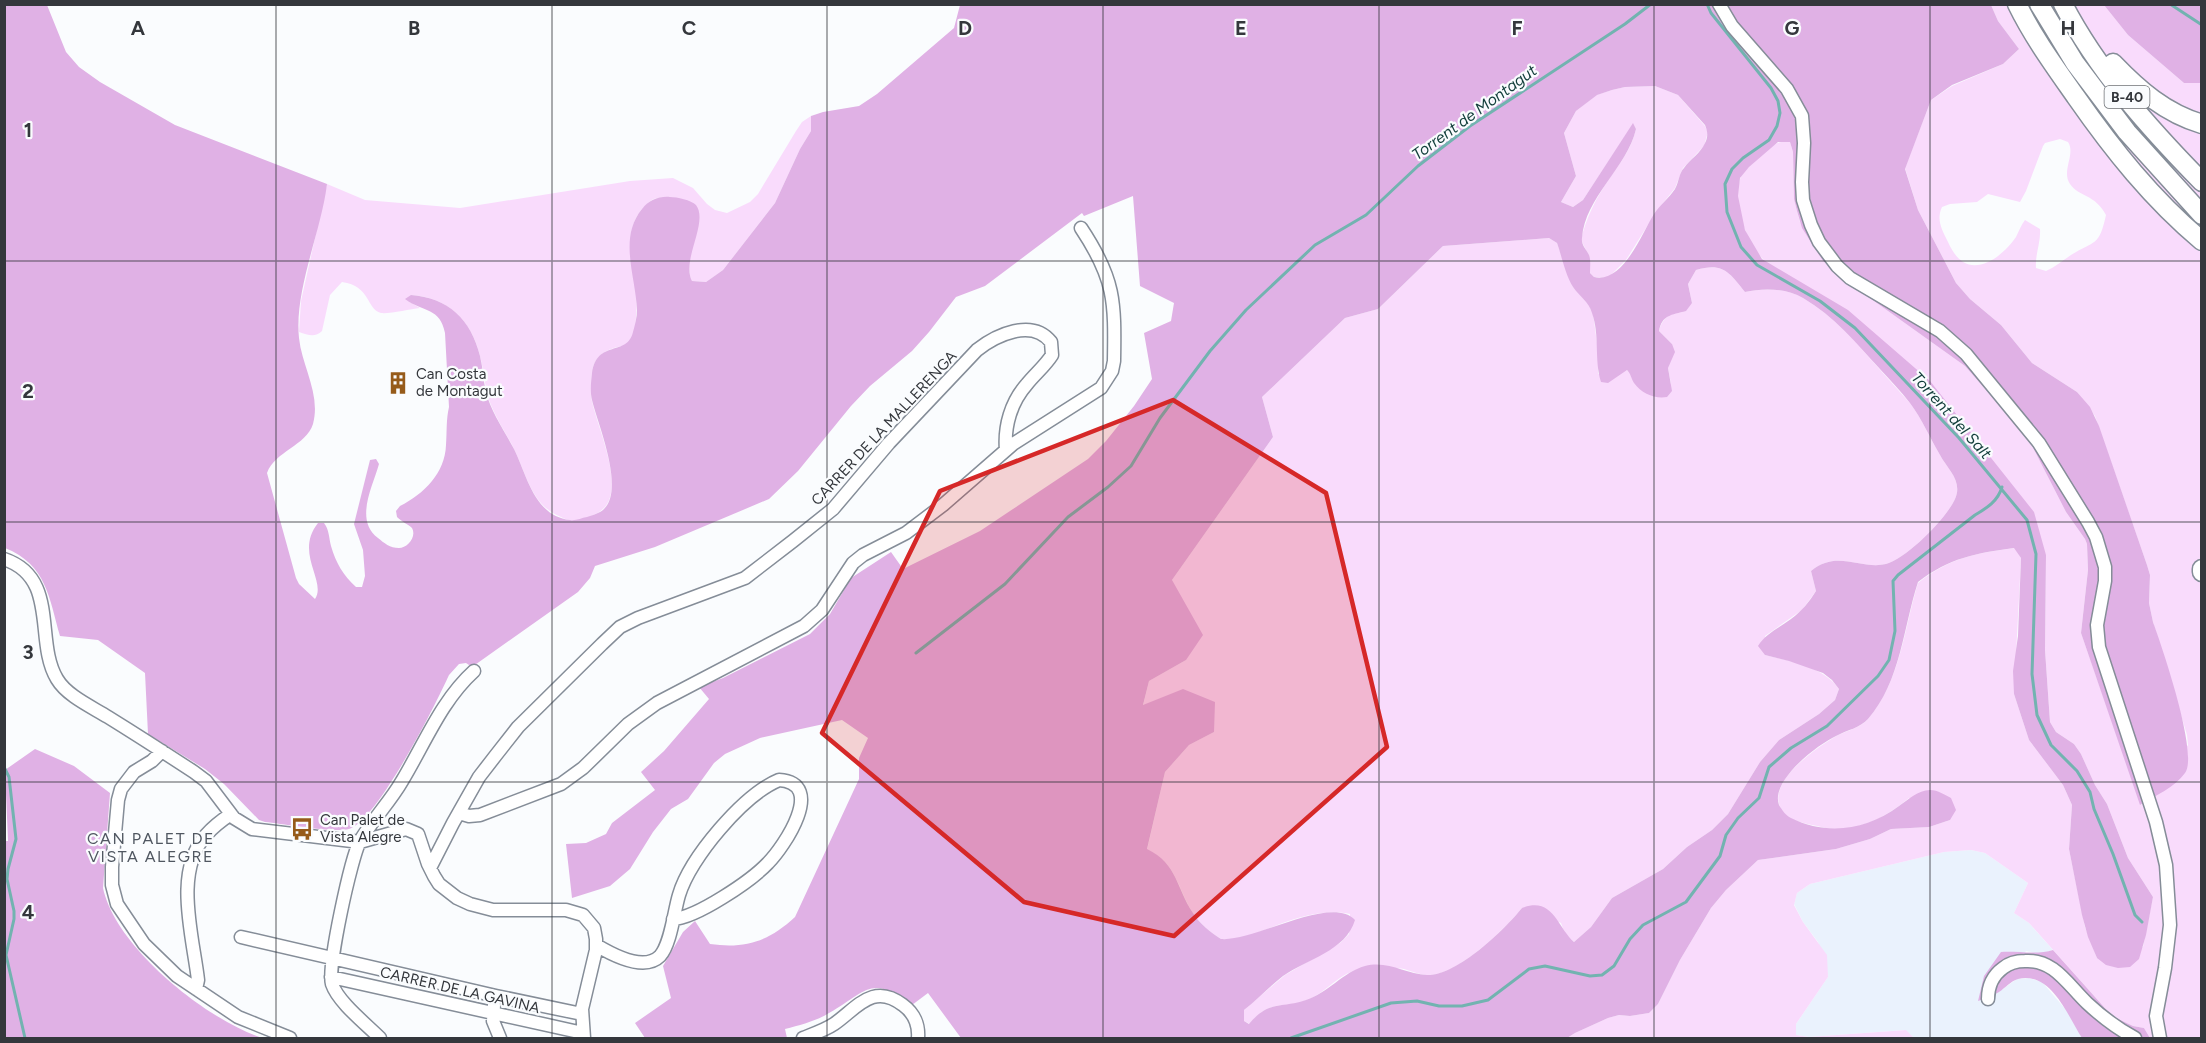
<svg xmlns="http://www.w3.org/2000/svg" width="2206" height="1043" viewBox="0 0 2206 1043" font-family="Figtree,sans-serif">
	<rect width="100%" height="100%" fill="#fafcfe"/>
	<path fill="#eaf2fd" d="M1971 850 1985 853 2028 883 2014 913 2029 923 2053 950 2041 954 2026 951 1997 993 2017 979 2029 978 2042 982 2067 1011 2082 1038H1914L1905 1030 1809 1037 1796 1035V1024L1828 977 1818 942 1803 922 1794 904 1797 893 1810 884 1944 852Z"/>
	<path fill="#f9dbfc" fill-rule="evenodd" d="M1991 5H2104L2128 35 2184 83H2201V1038H2150L2144 1028 2133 1026 2112 1016 2029 923 2014 913 2028 883 1985 853 1971 850 1944 852 1810 884 1797 893 1794 905 1803 922 1827 955 1828 977 1796 1024V1035L1809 1037 1906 1030 1914 1038H1567L1575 1033 1608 1018 1619 1015 1630 1016 1649 1013 1658 1004 1680 960 1711 908 1726 890 1758 860 1836 849 1870 839 1891 829 1929 827 1950 820 1909 798C1887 817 1856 833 1826 828 1814 825 1796 823 1787 816 1757 789 1812 751 1833 738 1844 731 1859 729 1868 719 1901 680 1904 628 1918 583 1949 558 1976 553 2015 548L2021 558 2014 694 2029 740 2063 785 2072 805 2069 849 2085 927 2097 958 2143 947 2153 897 2128 858 2107 804 2095 785 2081 754 2074 744 2056 732 2050 722 2045 650 2046 555 1805 286C1794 278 1769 267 1762 258 1745 240 1733 203 1740 179 1743 171 1752 164 1758 158 1768 150 1776 139 1790 142L1793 152 1794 199 1797 211 1800 222 1823 261 1860 291 1965 366 2028 438 2066 512 2085 539 2087 544 2088 570 2081 633 2141 805 2188 745 2187 735 2153 622 2149 603 2150 575 2147 565 2095 416 2077 392 2032 363 2001 325 1970 299 1956 283 1918 210 1905 168 1931 100 1952 86 2003 64 2019 49 1998 21ZM2060 139 2068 142C2076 154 2061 171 2070 184 2079 197 2095 194 2106 215 2099 247 2095 240 2071 255 2062 261 2055 267 2046 271L2036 268C2035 254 2041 242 2040 229L2025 220C2021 225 2019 231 2016 237 2010 246 1998 258 1988 262 1968 271 1956 260 1948 242 1942 230 1936 220 1942 207L1950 204 1977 202 1988 194 2020 202 2026 191 2043 146 2045 143Z
		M1655 86 1678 95 1705 126 1708 132 1704 146 1683 168 1675 188 1656 212 1626 260 1611 275 1605 278 1594 277 1590 273 1589 256 1581 240C1586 218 1596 198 1609 179 1620 163 1631 150 1636 129L1633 124 1583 200 1573 207 1561 202 1576 176 1564 133 1576 111 1596 95 1612 90 1625 87Z
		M811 116V131L800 149 775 203 723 270 706 282 692 281C684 265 695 239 698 222L670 197C664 198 656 197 652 200 612 229 641 276 636 315 636 323 635 335 630 342 626 347 619 346 614 348 601 352 593 360 592 373 591 381 591 389 591 396 595 423 627 487 603 509 597 515 586 518 578 520 572 521 566 520 561 517 531 505 527 475 514 449 506 433 495 417 489 400 485 387 484 373 481 360 473 322 450 298 411 295L410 302 420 308C410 309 390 314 381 313 366 309 371 286 342 282L330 295 322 331C315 338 308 335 299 332L301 301 327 184 365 200 460 208 630 181 673 178 693 188 707 204 715 210 727 213 750 202 758 194 796 131 802 122Z
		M1549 238 1557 243 1573 287 1588 304 1593 313 1598 351V374L1626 370 1671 384 1668 368 1672 344 1659 331C1663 314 1677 310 1692 303L1688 284 1696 270C1723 262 1729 272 1745 292 1763 288 1787 288 1803 298 1834 316 1856 343 1880 369 1890 380 1901 391 1910 403 1922 419 1930 438 1940 455 1948 470 1963 481 1955 499 1946 519 1907 558 1886 564 1861 570 1837 549 1811 571L1816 591 1802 610 1765 636V655C1790 661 1824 667 1839 689L1835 700 1819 714 1779 740 1760 762 1728 814 1712 830 1687 847 1663 869 1612 898 1591 927 1574 942 1565 934 1561 923 1522 908C1505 929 1455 978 1426 975 1418 974 1411 971 1404 969 1395 967 1361 968 1353 971 1336 977 1324 994 1307 1000 1282 1010 1270 998 1250 1024L1244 1021V1010L1285 975 1340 943 1349 934 1350 914C1328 909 1302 916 1280 924 1261 931 1242 941 1221 939 1211 933 1199 923 1193 913 1178 890 1176 861 1147 850L1165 772 1189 745 1214 732 1143 706 1149 681 1186 660 1172 580 1273 437 1262 397 1345 318 1378 309 1443 246Z"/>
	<path fill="#e0b1e5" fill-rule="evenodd" d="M4 5H47L66 52 79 67 100 82 175 125 327 184C321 233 294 290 299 338 302 367 321 394 313 424 306 446 275 451 267 473L296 578 299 584 315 599C327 581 294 553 318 523H324C329 529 329 538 331 546 336 563 343 575 356 587H362L365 576 363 550 354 524 370 460 376 459 379 464C373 486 354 520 378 538 384 543 390 548 399 548 407 548 417 537 412 528 409 525 401 521 397 517L396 511 400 506C424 494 445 473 446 445 447 432 446 420 449 407L445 333C440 307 424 313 405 299L411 295C448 298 471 319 480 356 483 368 483 380 486 392 491 412 504 430 514 449 527 475 534 516 570 520 576 521 581 518 587 517 593 515 600 513 604 509 625 488 598 425 592 400 590 392 591 381 592 373 597 339 627 357 633 332 635 325 637 317 637 310 636 277 618 238 642 209 649 200 659 196 670 197 677 197 691 200 696 205 709 222 681 260 692 281L706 282 723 270 775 203 800 149 811 131V116L823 112 859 106 877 94 954 28 960 5H1991L1998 21 2019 49 2003 64 1952 85 1931 100 1905 169 1918 210 1956 283 1970 299 2001 325 2032 363 2077 392 2090 407 2099 426 2147 565 2150 575 2149 603 2153 622C2162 647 2199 754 2185 773 2175 787 2155 796 2140 805L2081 633 2088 570 2087 544 2085 539 2066 512 2028 438 1965 366 1860 291 1823 261 1802 228 1797 211 1794 199 1793 152 1790 142H1778L1749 167 1740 178 1738 196 1745 230 1762 259 1848 310 1930 381 2034 512 2046 555 2045 650 2050 722 2056 732 2074 744 2081 754 2095 785 2107 804 2128 858 2153 897 2146 935 2139 959 2130 967 2118 968 2106 965 2097 958 2088 937 2082 915 2069 849 2072 805 2063 785 2029 740 2014 694 2013 671 2018 636 2021 558 2014 548C1976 553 1949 558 1918 582 1903 628 1901 681 1868 719 1860 728 1847 730 1836 736 1817 745 1770 781 1779 805 1782 810 1786 816 1791 818 1828 836 1866 830 1899 806 1908 800 1918 790 1930 790 1938 790 1945 795 1951 798L1956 810 1950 820 1929 827 1891 829 1870 839 1836 849 1758 860 1726 890 1711 908 1680 960 1658 1004 1649 1013 1630 1016 1619 1015 1608 1018 1575 1033 1567 1038H961L928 993 912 1005C871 973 866 992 829 1013 816 1021 801 1025 785 1029L787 1038H645L635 1023 671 998 663 966 683 932 695 921 710 944C746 949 769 941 795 917L859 779V758L868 738 842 720 760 738 725 754 714 763 688 799 671 809 653 832 630 869 610 886 572 898 566 844 586 843 606 834 612 823 655 790 641 772 664 751 709 699 699 687 723 678 810 634 830 614 851 578 891 552 903 569 980 531 1088 459 1106 441 1134 406 1152 379 1144 333 1171 321 1174 303 1140 286 1133 196 1084 216 1082 213 985 286 956 297 929 332 912 351 870 386 851 406 798 471 769 499 655 547 595 566 590 578 578 592 472 667 466 663 459 664 449 675C436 704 377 821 349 829 333 833 284 824 265 822L259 820 224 784 205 769 148 734 145 673 98 640 60 636C49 598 47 565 5 548ZM1655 86 1678 95 1705 125C1708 132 1708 137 1705 143 1701 153 1690 159 1684 168 1679 173 1679 182 1675 189 1669 198 1660 205 1654 214 1642 233 1623 284 1594 277L1590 273C1590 267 1591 260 1589 255 1586 249 1581 245 1582 238 1585 197 1627 168 1636 129L1633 123 1583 200 1573 207 1561 202 1576 176 1564 133 1576 111 1597 95 1612 90 1625 87ZM1549 238 1557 243C1562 257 1565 274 1573 287 1579 296 1589 302 1592 313 1600 335 1594 360 1601 382L1608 383 1627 370C1631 374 1631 378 1634 383 1642 394 1655 399 1667 397L1672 391 1668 368 1675 352 1672 344 1659 331C1662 315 1671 315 1686 311L1692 303 1688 284 1696 270C1723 262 1729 272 1745 292 1763 288 1786 288 1803 298 1834 316 1856 343 1880 369 1890 380 1901 391 1910 403 1922 419 1930 438 1940 455 1948 470 1963 481 1955 499 1946 519 1907 558 1886 564 1861 570 1837 549 1811 571L1816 591C1809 602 1802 611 1791 619 1779 628 1766 633 1758 646L1765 655 1789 661 1823 673 1832 680 1839 689 1835 700 1819 714 1779 740 1760 762 1728 814 1712 830 1687 847 1663 869 1612 898 1591 927 1574 942C1557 927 1553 896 1522 908 1504 930 1457 976 1427 975 1405 974 1388 960 1365 966 1343 972 1328 993 1306 1000 1281 1009 1270 999 1249 1024L1244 1021V1010C1258 999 1269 987 1283 976 1307 959 1346 951 1355 920 1331 894 1254 942 1221 939 1211 933 1199 923 1193 913 1176 888 1178 864 1147 849L1165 772 1189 745 1214 732 1215 702 1183 689 1143 705 1149 681 1186 660 1203 635 1172 580 1273 437 1262 397 1345 318 1378 309 1443 246Z
		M2104 5H2201V83H2184L2128 35Z
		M35 749 74 766 110 793 103 888C116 948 206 1019 262 1038H5L4 841H8L5 770Z
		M2053 950 2112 1016 2133 1026 2144 1028 2150 1038H2082C2068 1017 2052 971 2018 979 2011 981 2005 988 1999 992 1993 996 1985 998 1978 1001L1984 976 2001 952C2018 951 2039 955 2053 950Z"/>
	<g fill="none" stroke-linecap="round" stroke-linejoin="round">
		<path stroke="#72b3b0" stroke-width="3" d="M1707 4 1711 13 1771 88 1778 101 1780 113 1777 126 1769 140 1743 158 1732 169 1725 184 1727 212 1741 247 1757 265 1820 301 1855 328 1959 438 2027 520 2036 554 2032 674 2037 715 2051 745 2077 771 2090 792 2094 809 2113 854 2135 915 2142 922
			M2170 4 2202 25
			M916 653 1005 584 1068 517 1108 487 1131 466 1160 418 1210 351 1246 310 1315 245 1366 215 1418 166 1470 126 1625 24 1651 4
			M4 767 9 777 16 839 8 869 7 879 14 911V919L6 955 25 1038
			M1291 1038 1391 1003 1417 1001 1439 1006H1462L1488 1000 1529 969 1545 966 1590 976 1602 975 1614 966 1630 939 1643 925 1686 902 1720 856 1726 835 1738 818 1759 798 1769 767 1791 748 1827 726 1878 676 1889 660 1895 631 1893 581 1898 575 1975 515C1987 508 1998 501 2002 487"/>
		<g stroke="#858d98" stroke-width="15">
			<path id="minor" d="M1719 4 1732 26 1787 89 1802 116 1804 143 1802 182 1803 200 1811 225 1819 242 1837 266 1850 278 1940 331 1966 354 2039 443 2088 522 2096 537 2105 567V581L2097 625 2099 647 2156 822 2166 865 2170 925 2165 968 2156 1016 2160 1038
				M4 559C60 578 34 641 57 679 67 696 92 707 108 717 137 735 165 753 194 772L206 781 234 818 252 829 360 842 406 829 418 834 428 864 434 876 439 884 457 898 470 904 493 910H566L583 915 594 928 596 939V950L582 1009 584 1038
				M162 751 152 761 134 772 121 789 118 800 112 867V885L117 904 144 944 177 976 238 1017 290 1038
				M459 813 469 816 480 815 561 784 583 768 628 724 657 703 804 626 822 610 853 563 863 555 906 533 943 505 1013 444 1101 388 1112 371 1114 361C1115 301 1115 279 1081 228
				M430 868 453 823 479 777 496 755 518 727 602 644 620 627 638 618 745 578 793 541 833 509 889 443 977 350C996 335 1032 318 1051 342L1052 355C1045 366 1035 374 1027 384 1011 402 1004 426 1006 450
				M241 937 496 996 582 1014
				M596 945C611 954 644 972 660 956 671 944 674 911 679 895 690 858 743 795 779 780 827 783 784 847 768 863 751 881 696 918 673 919
				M331 977 583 1033
				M196 989 198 980C193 936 173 872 206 835 213 827 222 820 231 814
				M1988 999C1988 986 1992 976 2003 968 2009 963 2017 961 2025 961 2054 959 2068 985 2087 1003 2101 1016 2118 1029 2135 1038
				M494 1005 493 1021 500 1038
				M380 1038C366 1024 338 1002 332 984 327 967 351 858 360 841 372 820 390 802 402 781 425 743 441 701 474 671
				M803 1038C813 1034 825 1030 834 1024 857 1008 873 982 903 1005 914 1013 919 1025 918 1038"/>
		</g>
		<g stroke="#858d98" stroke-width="21">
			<path id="highway" d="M2017 4C2033 37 2055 67 2076 97 2113 150 2152 199 2202 241
				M2039 4 2075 63 2127 132 2202 215
				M2063 4C2097 70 2150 129 2202 182
				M2113 63C2139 90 2165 113 2202 124
				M2202 569V572"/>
		</g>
		<use href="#minor" stroke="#fff" stroke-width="12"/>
		<use href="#highway" stroke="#fff" stroke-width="18"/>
	</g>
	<path fill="#d62828" fill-opacity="0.2" stroke="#d62828" stroke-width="4.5" stroke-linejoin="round" d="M1173 400 1326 493 1387 747 1174 936 1024 902 822 733 940 491Z"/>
	<path fill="none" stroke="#34373c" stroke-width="1.5" stroke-opacity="0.55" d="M276 4V1038M552 4V1038M827 4V1038M1103 4V1038M1379 4V1038M1654 4V1038M1930 4V1038M4 261H2202M4 522H2202M4 782H2202"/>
	<defs>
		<g id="building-bare" transform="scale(1.8)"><path d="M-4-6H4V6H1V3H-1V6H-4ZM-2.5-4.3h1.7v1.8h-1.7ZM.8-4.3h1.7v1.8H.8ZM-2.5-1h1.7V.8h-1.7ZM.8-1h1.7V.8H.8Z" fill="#965b1a" stroke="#fafcfe" stroke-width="2.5" paint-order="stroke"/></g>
		<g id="bus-bare" transform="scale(1.8)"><path d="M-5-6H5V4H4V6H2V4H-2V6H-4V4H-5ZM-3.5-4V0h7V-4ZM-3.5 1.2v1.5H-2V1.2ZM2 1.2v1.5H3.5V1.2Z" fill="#965b1a" stroke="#fafcfe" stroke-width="2.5" paint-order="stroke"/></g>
	</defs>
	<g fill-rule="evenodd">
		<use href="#building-bare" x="398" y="383"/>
		<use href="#bus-bare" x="302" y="829"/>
	</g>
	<g text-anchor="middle" stroke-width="4.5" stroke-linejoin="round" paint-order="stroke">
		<rect fill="#fafcfe" stroke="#6f7276" stroke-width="1.5" x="2104.5" y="86" width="45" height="22" rx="4.5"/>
		<g font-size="14" font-weight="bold" fill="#34373c">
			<text x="2127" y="102">B-40</text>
		</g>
		<g font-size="15" fill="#34373c" stroke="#fafcfe" text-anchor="start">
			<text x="416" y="379">Can Costa<tspan x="416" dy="17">de Montagut</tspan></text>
			<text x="320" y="825">Can Palet de<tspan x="320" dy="17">Vista Alegre</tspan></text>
		</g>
		<g font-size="15" fill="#34373c" stroke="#fafcfe">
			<text transform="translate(884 428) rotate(-47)" y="5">CARRER DE LA MALLERENGA</text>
			<text transform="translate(460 990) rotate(13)" y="5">CARRER DE LA GAVINA</text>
		</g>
		<g font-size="16" font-style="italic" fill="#113d3a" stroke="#fafcfe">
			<text transform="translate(1474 112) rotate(-36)" y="6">Torrent de Montagut</text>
			<text transform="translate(1952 415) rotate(48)" y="6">Torrent del Salt</text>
		</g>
		<g font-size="16" letter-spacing="1.5" fill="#505761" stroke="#fafcfe">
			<text x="151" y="844">CAN PALET DE<tspan x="151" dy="18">VISTA ALEGRE</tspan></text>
		</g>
	</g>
	<g font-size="20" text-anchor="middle" font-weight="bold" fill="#34373c" stroke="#fafcfe" stroke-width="4.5" stroke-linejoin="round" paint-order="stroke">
		<text x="138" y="35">A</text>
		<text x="414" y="35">B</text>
		<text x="689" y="35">C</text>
		<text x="965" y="35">D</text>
		<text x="1241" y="35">E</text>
		<text x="1517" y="35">F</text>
		<text x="1792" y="35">G</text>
		<text x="2068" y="35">H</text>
		<text x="28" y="137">1</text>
		<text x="28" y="398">2</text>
		<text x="28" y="659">3</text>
		<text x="28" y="919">4</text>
	</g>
	<rect width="2206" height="1043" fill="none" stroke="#34373c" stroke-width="12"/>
</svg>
